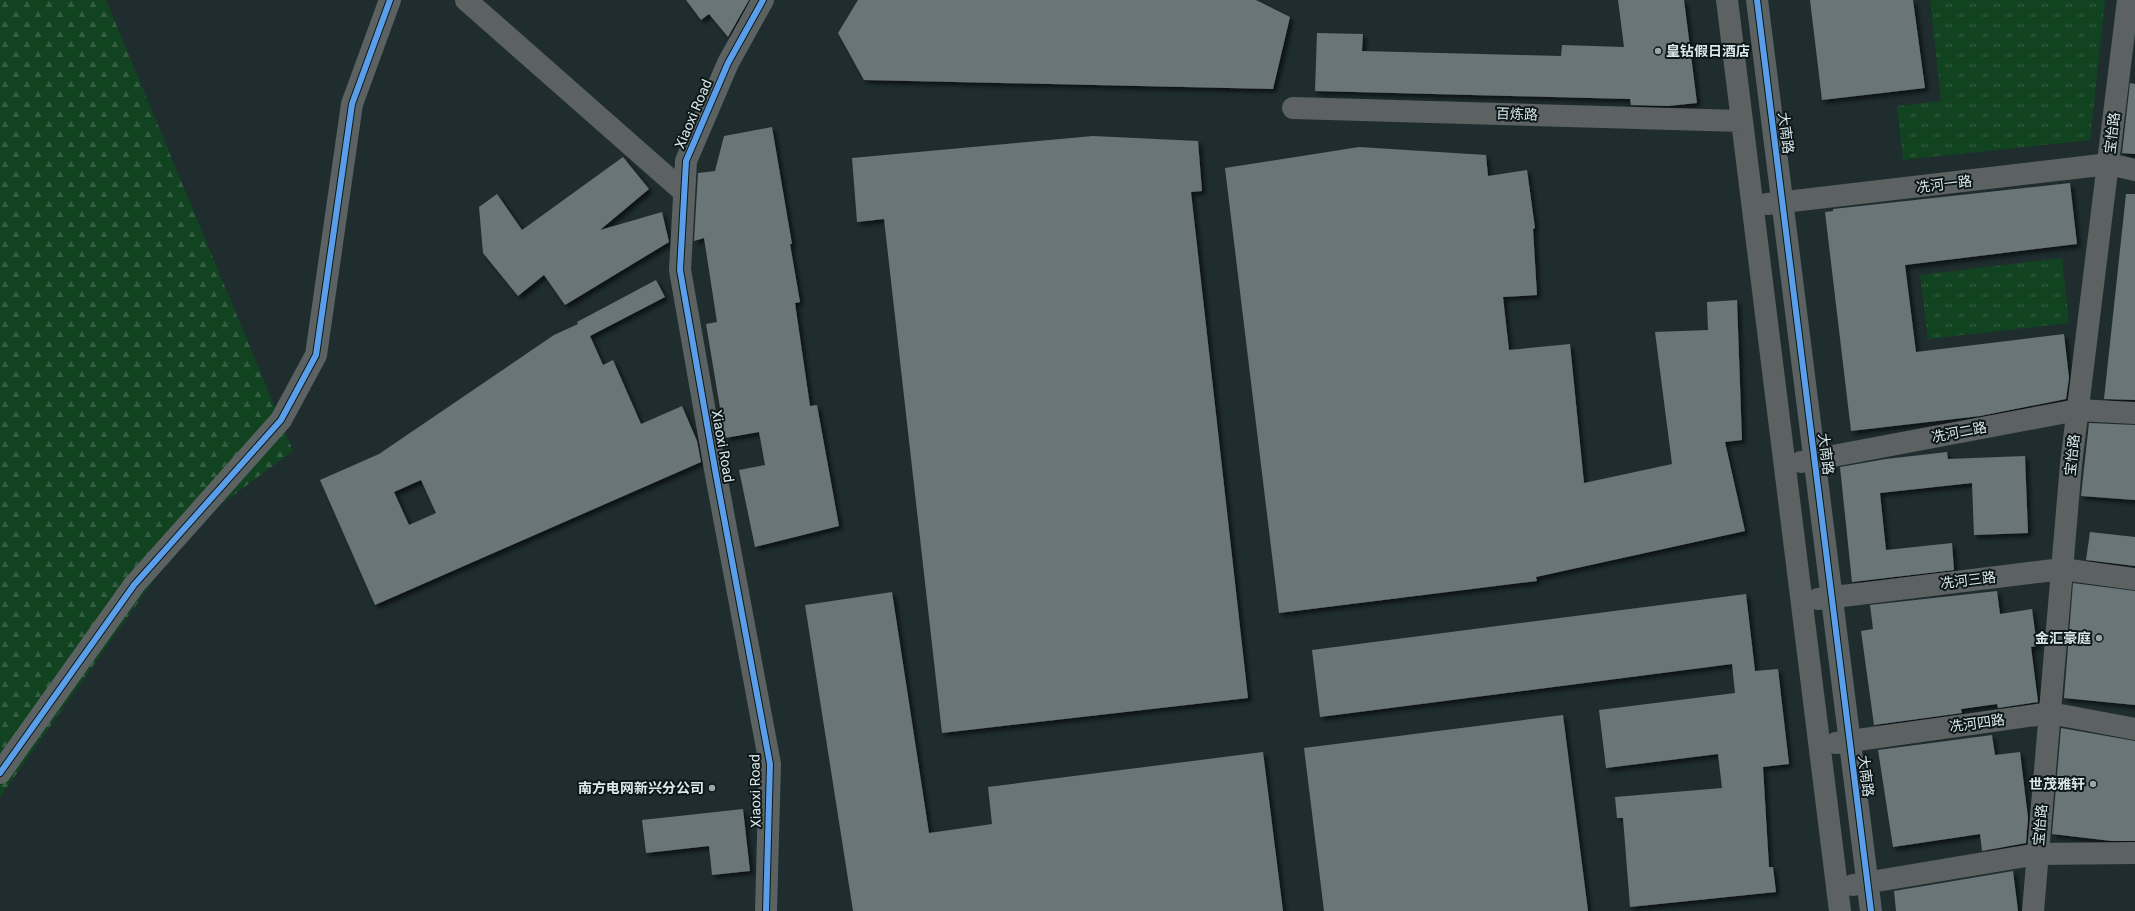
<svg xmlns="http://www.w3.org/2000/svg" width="2135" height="911" viewBox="0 0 2135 911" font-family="Roboto,'Noto Sans SC',sans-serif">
	<defs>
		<pattern id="grass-tufts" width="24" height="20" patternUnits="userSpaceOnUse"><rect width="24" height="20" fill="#124321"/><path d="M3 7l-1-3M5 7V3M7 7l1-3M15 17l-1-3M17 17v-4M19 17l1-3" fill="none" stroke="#345e41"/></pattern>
		<pattern id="forest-firs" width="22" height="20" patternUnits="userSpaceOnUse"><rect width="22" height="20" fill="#124321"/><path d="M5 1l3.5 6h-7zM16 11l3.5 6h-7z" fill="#345e41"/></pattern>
		<filter id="shadow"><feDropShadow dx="3.5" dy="3.5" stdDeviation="2" flood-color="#0009"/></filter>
	</defs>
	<rect width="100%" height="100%" fill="#1f2d2f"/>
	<path fill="url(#grass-tufts)" d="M1930 0H2105L2090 140 1903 160 1897 106 1941 101Z
		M2062 258 2069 323 1928 339 1920 275Z"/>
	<path fill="url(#forest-firs)" d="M0 0H106L293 451 193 525 0 797Z"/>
	<path fill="#6a7478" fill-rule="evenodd" filter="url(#shadow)" d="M686 0H749L728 37 709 14 701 20Z
		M858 0H1256L1290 17 1273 89 864 80 838 33Z
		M1618 0H1684L1697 103 1668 106 1631 105 1630 99 1315 91 1317 33 1363 34 1362 51 1561 56 1562 45 1624 47Z
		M1810 0H1913L1925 88 1822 100Z
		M2130 83 2135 84V154L2122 153Z
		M772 127 792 244H790L800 302 795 303 810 406 817 405 839 526 755 547 739 470 765 465 759 432 725 438 706 324 717 322 704 238 694 241 698 173 715 171 724 136Z
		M1093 136 1198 141 1202 191 1191 192 1248 698 942 733 884 219 857 222 852 158Z
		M1359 147 1486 155 1488 176 1527 170 1535 228 1533 229 1537 295 1503 297 1509 350 1570 344 1584 483 1672 464 1655 332 1708 330 1707 302 1737 300 1742 440 1725 442 1745 531 1536 577 1537 581 1279 613 1225 168Z
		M623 157 649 189 600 230 662 212 669 242 565 305 544 275 518 296 483 253 479 207 497 194 522 230Z
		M2070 183 2077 244 1905 265 1916 352 2064 334 2069 378 2066 399 1980 416 1851 431 1825 212 1833 211V209Z
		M2126 194H2135V400L2104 399Z
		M656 280 665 297 590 336 603 365 613 360 641 424 682 406 697 441 701 462 375 605 320 480 379 454 554 335 578 324 577 322ZM421 480 436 513 409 525 394 492Z
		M2089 423 2135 425V500L2081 496Z
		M1947 452 1948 459 2025 456 2028 533 1974 535 1972 483 1880 493 1886 550 1952 543 1954 570 1852 582 1840 467 1886 459Z
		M2090 532 2135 537V566L2086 560Z
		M2073 583 2135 591V705L2064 698Z
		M1997 591 2000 614 2032 609 2037 646 2031 647 2038 702 1998 708 1997 704 1961 709 1962 713 1874 725 1861 631 1873 629 1870 605Z
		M892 592 929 833 992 824 988 787 1263 752 1283 911H853L805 605Z
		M1746 594 1755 671 1778 669 1789 764 1763 767 1769 867H1773L1776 892 1630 907 1623 818H1617L1615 797 1722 788 1718 754 1606 768 1599 710 1735 693 1732 664 1320 717 1312 650Z
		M1563 715 1588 911H1324L1304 748Z
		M2061 728 2135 741V841H2112L2052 834Z
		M1992 735 1995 755 2020 752 2028 818 2026 843 1982 851 1980 834 1893 847 1878 750Z
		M743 809 750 871 712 875 709 846 646 853 642 820Z
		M2013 871 2018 911H1896L1894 891Z"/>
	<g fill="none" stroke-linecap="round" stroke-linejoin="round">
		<path stroke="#5b6261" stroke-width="22" d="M466 0 684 192
			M763 0 728 63 686 161 680 270 716 475 770 764 766 911
			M1727 0 1840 911
			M1757 0 1871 911
			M1293 108 1741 121
			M1767 204 2109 164 2135 170
			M1801 462 2077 410 2135 413
			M1818 599 2062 569 2135 579
			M1836 743 2050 713 2135 729
			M0 773 134 585 281 420 316 355 352 104 390 0
			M1853 885 2038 854 2135 853
			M2033 911 2071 464 2128 0"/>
		<g stroke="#0d1719" stroke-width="8">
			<path id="cycleway" d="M763 0 728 63 686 161 680 270 716 475 770 764 766 911
				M1757 0 1871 911
				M0 773 134 585 281 420 316 355 352 104 390 0"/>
		</g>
		<use href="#cycleway" stroke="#5a9eea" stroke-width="6"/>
	</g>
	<g fill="#98a7a9" stroke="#0d1719" stroke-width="1.5">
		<circle cx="1658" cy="51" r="4"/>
		<circle cx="2099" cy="638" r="4"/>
		<circle cx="2093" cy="784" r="4"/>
		<circle cx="712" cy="788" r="4"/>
	</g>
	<g text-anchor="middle" stroke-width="4" stroke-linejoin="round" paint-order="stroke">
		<g font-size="14" font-weight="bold" fill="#d9e8ea" stroke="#0d1719" text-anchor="end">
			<text x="1666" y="56" text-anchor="start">皇钻假日酒店</text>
			<text x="2091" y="643">金汇豪庭</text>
			<text x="2085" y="789">世茂雅轩</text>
			<text x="704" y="793">南方电网新兴分公司</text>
		</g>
		<g font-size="14" fill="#d9e8ea" stroke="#0d1719">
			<text transform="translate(693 114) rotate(-67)" y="5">Xiaoxi Road</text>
			<text transform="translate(1517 114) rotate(2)" y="5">百炼路</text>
			<text transform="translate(1786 133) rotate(83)" y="5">大南路</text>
			<text transform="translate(2112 133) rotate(-83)" y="5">宝怡路</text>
			<text transform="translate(1944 184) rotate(-7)" y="5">冼河一路</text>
			<text transform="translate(1959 432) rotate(-11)" y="5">冼河二路</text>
			<text transform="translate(723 446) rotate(80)" y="5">Xiaoxi Road</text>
			<text transform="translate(1826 454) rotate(83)" y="5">大南路</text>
			<text transform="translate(2072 455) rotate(-84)" y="5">宝怡路</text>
			<text transform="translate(1968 580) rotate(-7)" y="5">冼河三路</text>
			<text transform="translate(1977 723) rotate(-8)" y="5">冼河四路</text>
			<text transform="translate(1866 776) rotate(83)" y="5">大南路</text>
			<text transform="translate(755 791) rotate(-91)" y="5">Xiaoxi Road</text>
			<text transform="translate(2040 825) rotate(-85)" y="5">宝怡路</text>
		</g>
	</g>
</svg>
